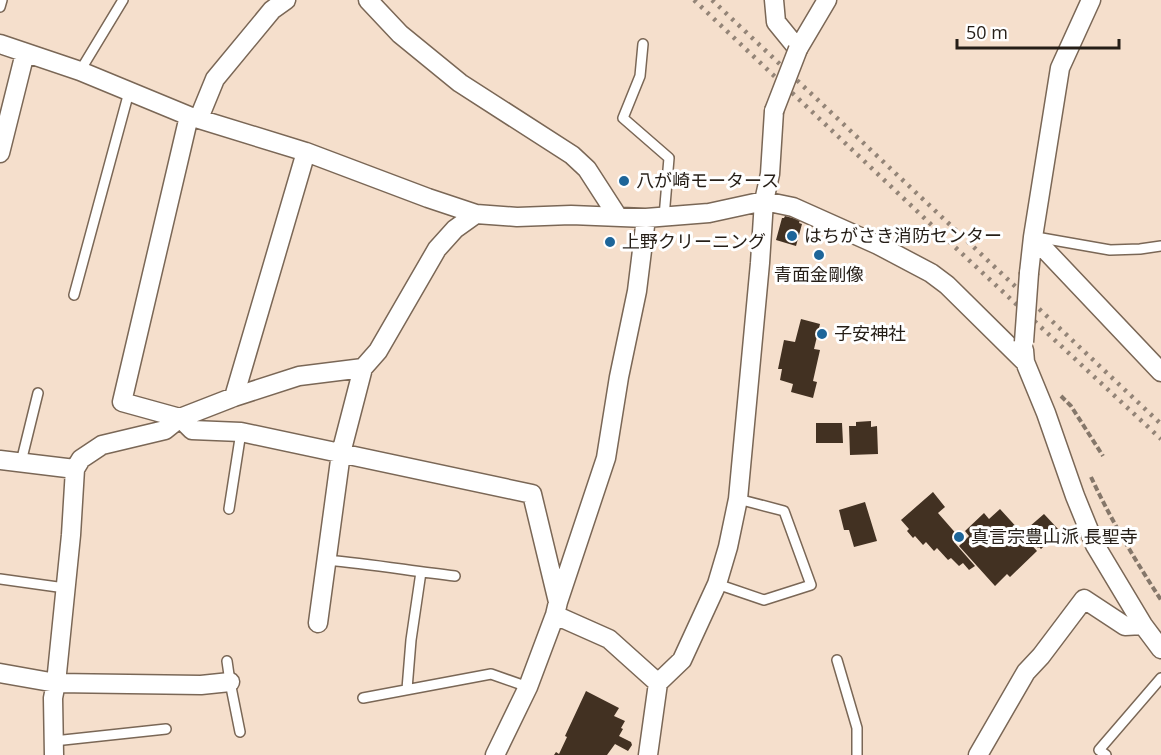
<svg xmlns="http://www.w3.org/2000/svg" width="1161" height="755" viewBox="0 0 1161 755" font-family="'Open Sans','Noto Sans JP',sans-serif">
	<rect width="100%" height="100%" fill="#f5dfcc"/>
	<path fill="#423122" d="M785 216 800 220 799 223 802 224 796 246 776 240 782 218H784Z
		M801 319 820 324 814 349 820 350 813 381 817 382 813 398 791 392 793 384 780 380 782 369H778L784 340 795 342Z
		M871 421V427L877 426 878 454 850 455 849 426H856V422Z
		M816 423H842L843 443H816Z
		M933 492 945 507 938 513 959 537 954 542 975 566 969 570 963 563 959 566 951 558 948 560 937 548 934 551 926 542 923 545 915 536 913 538 907 531 909 529 901 520Z
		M865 502 877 541 854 547 849 530H844L839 510Z
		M1000 509 1022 533 1044 514 1059 530 1058 531 1059 532 1041 549 1039 547 1038 548 1031 539 1029 542 1037 551 1010 577 1007 574 995 586 959 546 969 536 965 531 984 513 989 519Z
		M586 691 619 708 614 716 625 721 621 728 623 729 619 736 631 742 632 745 628 751 615 744 607 755H554L556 752 559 754 567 737 565 736Z"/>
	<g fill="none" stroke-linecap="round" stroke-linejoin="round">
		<g stroke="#7a6756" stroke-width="12">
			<path id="lane" d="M0 7 2 0
				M643 44 640 76 623 118 669 158 664 217
				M80 71 123 0
				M1036 237 1110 250 1140 249 1161 246
				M74 295 129 92
				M21 462 38 393
				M229 509 241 432
				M327 560C370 564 412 571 455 576
				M0 579 65 588
				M717 584 764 600 811 585 784 511 738 499
				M837 660 857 728V755
				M227 661 230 682 240 732
				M407 689 411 640 421 572
				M363 698 491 674 528 687
				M54 741 166 729
				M1106 755 1099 750 1161 678"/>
		</g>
		<g stroke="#7a6756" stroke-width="21">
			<path id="street" d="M368 0 400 34 460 83 572 155 587 169 618 217
				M774 0 776 22 798 49 827 0
				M0 44 80 71 189 116 306 152 428 198 476 214
				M774 111 770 174 764 201 793 207 878 245 931 273 947 285 1025 362
				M189 116 122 402 180 418 192 430 241 432 532 494 558 602
				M199 118 215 79 272 10 286 0
				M0 153 25 53
				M1033 237 1161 372
				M1029 273 1033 237 1060 68 1091 0
				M1024 350 1025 362 1046 413 1075 496 1095 545 1143 625 1161 649
				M234 397 306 152
				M0 460 75 469
				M555 615 609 639 658 683 648 755
				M318 623 341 453 363 368 378 351 437 249 455 229 476 214 517 217 571 215 646 218 709 213 764 201 760 263 738 499 728 547 717 584 682 660 658 683
				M0 673 56 683 201 685 230 682
				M54 755 53 698 56 683 71 535 75 469 81 459 102 445 165 430 180 418 234 397 299 376 363 368
				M495 755 528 687 555 615 558 602 606 458 619 377 637 291 646 218
				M978 755 1026 672 1041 656 1084 599 1125 626 1143 625"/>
		</g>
		<path stroke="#85776a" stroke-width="4" stroke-dasharray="6 3" stroke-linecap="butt" d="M1061 396 1071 406 1103 456
			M1091 477C1111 520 1135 560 1161 600"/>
		<use href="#lane" stroke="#fff" stroke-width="9"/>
		<use href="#street" stroke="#fff" stroke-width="18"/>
		<path stroke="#938477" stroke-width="4.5" stroke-dasharray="3 6" stroke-linecap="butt" d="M694 0 957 249 1161 439
			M712 0 1161 424"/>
		<g stroke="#7a6756" stroke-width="21" stroke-linecap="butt">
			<path id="street-bridge" d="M774 111 798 49
				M1024 342 1029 273"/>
		</g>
		<use href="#street-bridge" stroke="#fff" stroke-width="18"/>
	</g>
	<g fill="#1d6599" stroke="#fff" stroke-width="2">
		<circle cx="624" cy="181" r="6"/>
		<circle cx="792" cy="236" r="6"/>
		<circle cx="610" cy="242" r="6"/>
		<circle cx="819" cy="255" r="6"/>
		<circle cx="822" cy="334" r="6"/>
		<circle cx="959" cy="537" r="6"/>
	</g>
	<g text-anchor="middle" stroke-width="6" stroke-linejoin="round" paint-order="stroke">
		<g font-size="18" fill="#251e17" stroke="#fff" text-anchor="start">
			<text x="636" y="187">八が崎モータース</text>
			<text x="804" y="242">はちがさき消防センター</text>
			<text x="622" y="248">上野クリーニング</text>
			<text x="819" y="281" text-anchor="middle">青面金剛像</text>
			<text x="834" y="340">子安神社</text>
			<text x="971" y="543">真言宗豊山派 長聖寺</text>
		</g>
	</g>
	<path d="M957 39v9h162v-9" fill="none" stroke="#251e17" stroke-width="3"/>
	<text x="966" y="39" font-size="18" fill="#251e17" stroke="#ffffff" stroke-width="4.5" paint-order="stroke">50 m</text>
</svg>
